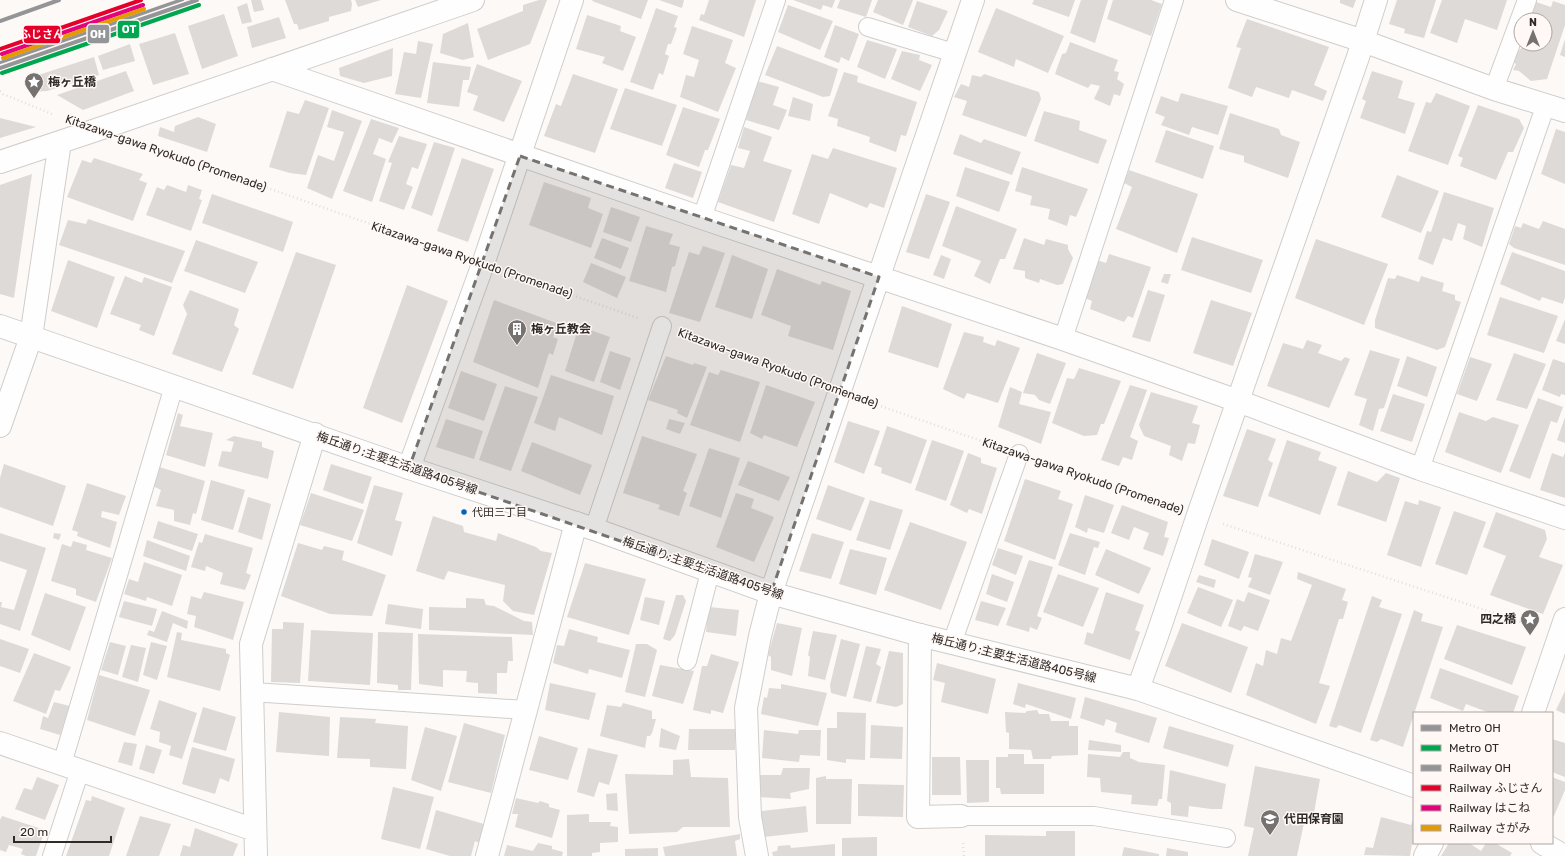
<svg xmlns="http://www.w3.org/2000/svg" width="1565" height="856" viewBox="0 0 1565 856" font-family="Rubik,'Noto Sans JP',sans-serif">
	<rect width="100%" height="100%" fill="#fdf9f7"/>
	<path fill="#dedad8" d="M251 0H261L264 10 254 12Z
		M285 0H351L352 4 351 11 329 17V21L299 30 297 24H294Z
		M355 0H381L358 7Z
		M539 0H547L530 44 488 60 477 29 523 11V5Z
		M593 0H648L641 19 592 1Z
		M659 0H684L682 8Z
		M709 0H756L744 37 699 20 701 14 704 15Z
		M793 0H835L832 8 823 5 821 10Z
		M840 0H872L866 17 837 8Z
		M878 0H913L903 25 873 12Z
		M1034 0H1075L1069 17 1032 4Z
		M1081 0H1108L1095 43 1070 33Z
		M1113 0H1151L1162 4 1151 36 1107 19Z
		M1340 0H1356L1353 8 1340 3Z
		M1397 0H1436L1424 38 1404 33 1405 29 1389 24Z
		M1442 0H1507L1497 30 1465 19 1457 43 1430 33Z
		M917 1 948 11 939 30 932 36 908 27Z
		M1553 1 1565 5V25L1547 79 1531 81 1519 71 1513 70 1516 64 1513 62 1515 55 1525 44H1545V20H1529L1536 2 1551 7Z
		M247 3 252 22 242 24 237 7Z
		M788 5 833 21 820 50 778 32Z
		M656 8 678 16 674 27 677 28 671 44H668L665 54 669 56 663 75 659 73 653 90 630 82Z
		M996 8 1064 36 1048 73 1016 59 1014 67 978 52Z
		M224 14 238 56 202 69 188 26Z
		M587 15 621 26 620 31 636 37 623 71 602 63 605 57 576 49Z
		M279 17 286 38 252 48 247 27Z
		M1247 19 1329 47 1314 85 1327 91 1323 101 1292 90 1289 98 1256 87 1252 97 1228 88 1241 48 1236 47Z
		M468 23 474 57 463 60 440 53 443 34Z
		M835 25 859 34 849 61 841 57 839 63 824 57Z
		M692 26 733 40 725 63 736 68 718 112 680 97 686 75 694 77 699 60 683 54Z
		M175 33 189 74 153 85 139 44Z
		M1565 39V57L1560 55Z
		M867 40 897 49 885 79 857 67Z
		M418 41 433 44 421 98 395 94 404 52 416 54Z
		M1070 42 1118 60 1114 71 1119 72 1117 79 1124 84 1120 96 1114 94 1110 106 1094 99 1100 86 1091 84 1088 88 1055 74 1062 54 1066 53Z
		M130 44 135 61 103 70 98 56Z
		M777 46 838 69 830 96 823 97 765 75Z
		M393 48 392 76 364 83 340 76 339 68Z
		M902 51 920 55 919 60 932 65 920 91 891 79Z
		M94 57 99 75 47 91 31 92 26 79Z
		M433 62 471 67 469 80H463L459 107 427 103Z
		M477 64 522 81 504 122 473 110 478 96 467 92Z
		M126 71 134 91 83 110 57 95Z
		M1372 71 1403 81 1398 98 1415 103 1405 134 1360 118 1366 101 1362 99Z
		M844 72 858 76 857 82 917 102 906 136 901 135 896 152 869 142 870 137 837 126 838 119 828 116Z
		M573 74 618 89 595 153 544 136 556 104 561 106Z
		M984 74 1039 92 1041 99 1026 137 962 115 967 101 954 97 961 84 969 87 972 75 981 77Z
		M757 81 779 87 773 105 787 110 779 130 746 120Z
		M625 88 677 105 662 146 610 129Z
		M1181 93 1228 106 1218 135 1192 127 1189 135 1161 125 1165 117 1155 113 1161 96 1178 102Z
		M1436 93 1470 106 1448 165 1408 151 1426 102 1431 103Z
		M793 97 813 104 810 121 788 116Z
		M305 100 329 108 306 175 290 173 269 167 287 111 299 114Z
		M1478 105 1519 119 1524 128 1513 152H1508L1496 180 1460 166 1463 158 1458 156Z
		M683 107 720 119 708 150H705L699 167 666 155Z
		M332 110 362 121 332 199 307 188 318 155 334 161 344 132 327 127Z
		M1044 111 1080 121 1079 130 1107 140 1098 164 1034 141Z
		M1230 113 1279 129 1281 135 1300 142 1288 178 1244 162V156L1219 149Z
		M198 117 216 124 207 152 158 136 160 127 174 132 175 126Z
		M0 118 36 127 0 138Z
		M371 119 399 128 392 143 379 138 373 154 386 159 372 202 343 191Z
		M744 127 772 137 763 161 792 170 774 222 718 202 731 165 744 168 750 151 738 148Z
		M1556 129 1565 132V184L1541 174Z
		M1166 130 1214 146 1203 179 1155 162Z
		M960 134 981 143 984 139 1021 152 1012 175 953 154Z
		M399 136 427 144 418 169 412 167 406 184 413 187 404 210 379 201 392 163 388 162Z
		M434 142 455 148 432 216 411 208Z
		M833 148 897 168 884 208 870 203 867 208 830 193 819 224 792 214 812 154 828 159Z
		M94 158 143 174 139 180 147 183 133 221 67 197 82 160 91 163Z
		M462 158 494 169 468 242 437 231Z
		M674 163 702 172 693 198 665 188Z
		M965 167 1010 182 999 212 956 196Z
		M1022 167 1088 189 1076 217 1070 215 1067 226 1048 219 1050 209 1030 205 1032 196 1015 191Z
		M1129 170 1198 194 1177 253 1116 229 1132 187 1124 183Z
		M32 174 14 298 0 294V185Z
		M1397 175 1439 191 1421 233 1381 217Z
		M544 182 591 198 588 208 603 214 591 248 529 225Z
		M167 185 186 192 188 185 202 190 199 199 202 200 191 231 146 215 157 187 164 190Z
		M1444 192 1494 208 1482 247 1463 239 1466 226 1458 223 1452 241 1443 238 1433 265 1418 259 1427 231 1431 232Z
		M212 194 293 222 283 252 202 223Z
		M926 194 950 202 929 259 906 252Z
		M956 206 1017 229 1005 259H1000L990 284 974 276 981 261 942 246Z
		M611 207 640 217 631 242 603 232Z
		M88 219 185 251 172 283 59 245 68 220 86 224Z
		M1543 221 1565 229V265L1514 248 1509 244 1515 226 1521 228 1523 223 1539 229Z
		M646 226 673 234 669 244 680 247 675 266 672 267 666 292 629 281Z
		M1192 237 1263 260 1251 293 1181 270Z
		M602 238 629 248 621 269 594 258Z
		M1024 238 1044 245 1046 239 1068 245V249L1073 258 1063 284 1057 285 1040 279 1039 283 1025 278V271L1013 269Z
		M1316 239 1388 264 1364 325 1295 298Z
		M196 240 258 262 245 293 184 271Z
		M703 246 725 253 700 322 669 313 689 252 699 255Z
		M296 252 336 265 293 389 252 374Z
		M1512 252 1565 271V297L1563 304 1542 297 1540 301 1500 284Z
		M1109 254 1151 267 1133 318 1128 316 1124 322 1090 309 1092 301 1085 298 1097 260 1106 263Z
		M732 255 768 269 752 319 715 307Z
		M941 255 951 259 944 279 933 275Z
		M68 260 115 277 97 328 51 311Z
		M591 263 626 277 617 298 583 282Z
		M777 269 820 285 822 281 851 291 833 350 788 336 791 326 761 315Z
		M1164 274H1171L1168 284 1161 282Z
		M1397 275 1419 282 1421 276 1444 283 1442 291 1455 295V300L1461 302 1445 347 1437 350 1375 328V320L1388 278 1395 279Z
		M125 276 142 283 144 277 172 287 154 336 139 330 141 325 110 314Z
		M407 285 448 301 402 423 363 408Z
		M190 290 239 309 234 325 239 329 222 372 172 354 187 314 183 305Z
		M1148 290 1165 295 1150 342 1132 337Z
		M1500 297 1558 316 1544 353 1487 335Z
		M494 300 559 324 553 337 558 339 553 355 549 353 538 388 473 362Z
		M1211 300 1252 313 1233 366 1193 353Z
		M902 306 952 324 938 368 888 352Z
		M1565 319V344L1556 341Z
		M579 326 610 337 594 382 565 371Z
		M964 332 984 337 983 342 995 346 997 340 1020 348 998 403 967 393 964 399 943 389Z
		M1307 340 1322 345 1318 353 1341 361 1345 357 1350 359 1329 408 1267 386 1283 343 1303 349Z
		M1370 350 1400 359 1384 408 1379 409 1373 431 1359 425 1367 399 1354 395Z
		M610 351 631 358 620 390 600 382Z
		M1037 353 1066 363 1050 404 1039 400 1035 395 1023 393Z
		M1514 353 1546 364 1527 409 1496 400Z
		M666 356 693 365 694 363 707 367 687 418 677 413 678 410 648 400Z
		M1407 356 1437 367 1427 397 1397 386Z
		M1470 357 1492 364 1477 401 1457 394Z
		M1553 359 1565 363V395L1561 394 1560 397 1542 390Z
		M1079 368 1121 381 1104 424H1101L1097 435 1084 436 1052 423 1067 378 1074 379Z
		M721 370 760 382 740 442 690 425 709 372 718 375Z
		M461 371 497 384 484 421 448 408Z
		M551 375 614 396 602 435 559 417 555 431 534 423Z
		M766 385 815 402 797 447 764 435 762 439 750 433Z
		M1130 385 1147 390 1130 437 1138 441 1132 460 1123 457 1119 466 1101 460Z
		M505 386 538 397 511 471 479 460Z
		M1010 387 1022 392 1019 404 1051 412 1041 444 998 427Z
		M1151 392 1198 406 1192 423 1200 425 1195 444 1188 443 1182 461 1169 455 1171 446 1144 436 1139 425Z
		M1393 394 1425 404 1412 442 1380 431Z
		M1538 398 1563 407 1557 423 1551 421 1530 479 1509 471Z
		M1459 412 1486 421 1493 417 1519 425 1501 473 1445 452Z
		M178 413 183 415 180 426 213 433 205 467 166 455Z
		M1565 417V443L1557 440Z
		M446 419 483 431 474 459 436 447Z
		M669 419 685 423 680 434 666 429Z
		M848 421 880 431 864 474 834 462Z
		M887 426 927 440 911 484 881 473 882 468 874 465Z
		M1247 429 1276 439 1268 460 1273 463 1258 507 1223 496Z
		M234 436 262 442V447L274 451 268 479 218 466 222 451 231 452 234 442 226 440Z
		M642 436 697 454 683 491 687 493 679 516 658 509 660 505 623 493Z
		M932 440 964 451 946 501 915 490Z
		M1287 440 1321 452 1318 460 1337 467 1320 515 1268 496Z
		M532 442 592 465 580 495 521 471Z
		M709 448 740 458 721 518 689 506Z
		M968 453 981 458V463L997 468 982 514 969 509 967 513 950 505Z
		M1552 453 1563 457 1565 453V498L1540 490Z
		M748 461 790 477 779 501 738 485Z
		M4 464 66 486 53 526 0 507V478Z
		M331 464 372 477 363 504 323 490Z
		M156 466 205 481 196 514 193 513 190 525 174 521V510L156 506 161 490 151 485Z
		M1348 471 1377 482 1386 473 1400 478 1386 522 1337 505Z
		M1025 479 1061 491 1058 499 1073 504 1055 560 1004 541Z
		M211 480 245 490 233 530 201 520Z
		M87 483 126 496 119 515 102 511 101 517 117 522 110 548 77 536 78 532 72 530Z
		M374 485 403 493 395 520 402 522 392 556 357 543Z
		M828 485 865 498 851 531 816 519Z
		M311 493 364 510 352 541 300 525Z
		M736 493 754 499 751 508 774 517 754 562 716 547Z
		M1085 495 1114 505 1104 533 1088 528 1087 533 1075 527Z
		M248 497 271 504 262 540 238 532Z
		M870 500 903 510 890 550 856 540Z
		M1419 500 1441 507 1421 567 1387 555 1405 501 1418 505Z
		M1122 505 1168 522 1164 537 1169 538 1163 556 1143 549 1149 533 1134 527 1129 540 1111 533Z
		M1454 511 1486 522 1467 575 1435 564Z
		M1496 512 1545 530 1547 539 1539 557 1563 565 1543 614 1490 595 1506 556 1483 547Z
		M433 516 463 526 464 532 496 541 498 533 536 547 541 551 552 553 534 615 513 611 503 601 505 585 448 571 444 580 416 571Z
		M158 521 198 534 192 551 153 538Z
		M910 522 967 542 941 610 884 590Z
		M0 533 46 548 20 631 0 624V602H2L1 607 14 610 27 570 0 561Z
		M54 533 61 534 59 540 53 538Z
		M812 533 844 542 831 579 799 571Z
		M1070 533 1100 542 1098 548 1094 547 1085 575 1058 565Z
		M205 534 253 548 246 573 251 575 245 590 220 584 223 573 206 566 205 571 191 567 199 542 202 543Z
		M1212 539 1249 552 1239 579 1204 565Z
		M147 540 190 556 186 571 143 556Z
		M73 541 87 545 86 550 112 558 96 602 76 595V589L51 581 62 544 71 547Z
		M298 543 322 550 324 546 344 551 342 560 386 575 372 616 330 614 281 596Z
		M998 548 1023 556 1016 575 992 565Z
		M850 549 887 558 876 595 839 584Z
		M1106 549 1151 568 1139 594 1095 575Z
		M1255 554 1283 562 1270 595 1248 587 1252 578 1248 577Z
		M1029 560 1053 567 1037 616 1042 618 1037 630 1030 627 1029 632 1006 625Z
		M144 562 182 575 172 606 147 597 146 601 124 594 129 579 138 582Z
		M585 563 646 579 629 635 567 617Z
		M1298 572 1346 589 1342 600 1348 602 1343 619H1339L1319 683 1330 686 1316 724 1246 695 1256 663 1263 666 1266 650 1277 654 1281 638 1291 641 1312 585 1297 579Z
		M992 574 1014 582 1007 602 986 594Z
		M1058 574 1099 588 1083 627 1043 612Z
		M1199 575 1216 580 1214 588 1196 582Z
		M1198 587 1233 600 1221 627 1187 613Z
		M204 592 244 602 233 640 194 627 196 616 187 614 191 596 201 599Z
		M1106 592 1144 605 1135 630 1140 632 1130 660 1084 644 1087 632 1093 634Z
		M1248 592 1270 600 1258 631 1244 626 1241 631 1228 626 1237 599 1244 602Z
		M45 593 86 607 70 651 31 635Z
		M676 595H683L686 601 675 635 670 641 663 639Z
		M1372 596 1382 600 1379 607 1402 614 1361 733 1339 725 1336 728 1329 726Z
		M645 597 665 601 659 625 640 620Z
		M466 598 484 599 486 605 494 606 524 621 532 622 533 635 429 630V607L466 608Z
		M124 601 157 609 152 626 119 617Z
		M981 601 1006 608 998 626 975 620Z
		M388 604 423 609 421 629 385 624Z
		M709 607 739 610 736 636 706 632Z
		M1414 610 1423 614 1421 621 1443 627 1403 747 1381 739 1377 742 1370 740Z
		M162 611 188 621 187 629 173 623 167 642 147 635 149 630 154 632Z
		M283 622 304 623 300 683 271 682 272 629H283Z
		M777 623 802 628 792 676 771 670V657L768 655Z
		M1182 623 1248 647 1231 693 1165 666Z
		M1457 625 1526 647 1512 685 1444 659Z
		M569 629 598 637 597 642 630 650 622 678 589 669 588 674 553 663 557 645 564 646Z
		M311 630 373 633 370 685 308 681Z
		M813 631 837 635 825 680 808 676 810 657 808 655Z
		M177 632 182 633 181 640 226 649V653L230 655 220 691 167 677Z
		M378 632 413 633 411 690H398V685L377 683Z
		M418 634 512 637 513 661H508L507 673H497V694L478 693V683L466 682 467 671 443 670V687L419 684Z
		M0 639 29 649 20 673 0 666Z
		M841 639 860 644 846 697 831 693 830 685Z
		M110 642 126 646 118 675 101 670Z
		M151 642 167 646 157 680 143 675Z
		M636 644H647L657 650 645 697 625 692Z
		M131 645 146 648 138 682 122 677Z
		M866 646 881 649 876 664 881 667 871 702 853 698Z
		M889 651 903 653V704L896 707 876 703Z
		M34 653 71 667 60 691 55 690 46 714 13 701Z
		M711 654 739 662 723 713 711 710V714L693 710 702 666H707Z
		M937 663 996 679 988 714 941 702 945 683 933 680Z
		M660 665 694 671 683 704 652 696Z
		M1440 668 1519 696 1513 713H1490L1466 704 1463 711 1430 698Z
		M99 675 150 690 135 736 87 720Z
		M550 683 596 693 589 720 545 710Z
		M1018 683 1076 698 1071 719 1026 704 1025 708 1013 704Z
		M781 684 827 693 818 726 761 714 764 697 767 698 769 688 781 689Z
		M1565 691V714L1556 710Z
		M1085 697 1157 718 1149 743 1115 732 1117 723 1106 719 1104 726 1080 718Z
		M159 700 197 713 182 759 169 755 171 746 159 742 160 732 150 729Z
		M54 702 70 706 60 735 40 729 43 716 48 718Z
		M623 703 652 711V719H656L652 733 650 736H647L645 748 600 736 607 705 621 707Z
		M203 707 236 717 226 751 193 742Z
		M1037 710 1039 714H1049L1051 721H1069V726H1078V755L1052 756 1051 759H1033L1031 750 1009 749V733L1006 732 1005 712 1025 713 1027 711Z
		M279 712 330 717 329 756 276 752Z
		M837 712 866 713 865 760 846 759V763L827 760V728H837Z
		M340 717 376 719 375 723 408 726 406 769 370 767V759L337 758Z
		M464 723 505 735 491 793 448 782Z
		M871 725 903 727 902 759 870 758Z
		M1169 726 1234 745 1228 767 1163 748Z
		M425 727 457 736 441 791 411 780Z
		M661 728 680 736 676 750 659 747Z
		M689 729H735V750H688Z
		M764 730 798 734 799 730H821L820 756 800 755 799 762 762 758Z
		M539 736 578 748 568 780 529 770Z
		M1552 739 1565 743V777L1552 772Z
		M1089 740 1121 745V752L1088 750Z
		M124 742 137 744 132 766 118 762Z
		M146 745 162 750 154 774 139 769Z
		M192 747 235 759 229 782 220 778 215 794 182 784Z
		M588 748 618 755 609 785 599 782 594 797 577 792Z
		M1123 752H1130V758L1139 762 1165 765 1162 799H1159L1157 806 1131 804 1132 795 1101 792 1100 778 1087 777 1088 754 1120 757Z
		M1008 754H1024V764H1044V794H1001L1000 788H996V757H1008Z
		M932 757H960L961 795H932Z
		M689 759 691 777 728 778 730 827H683L677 832 629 834 625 774 673 775V760Z
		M966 760H989V802L967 803Z
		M1255 766 1320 779 1312 824 1304 823 1297 856H1248L1254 828 1244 826Z
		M783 768H810L809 789 790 793 791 799 759 797V775H781Z
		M1170 770 1226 784 1222 809H1211L1189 806 1188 817 1171 815V803L1167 801Z
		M826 776V779H852L851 824H816V778Z
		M37 777 59 785 45 820 15 809 24 788 32 790Z
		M1552 777 1565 782V790L1554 816 1552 815Z
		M858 784 904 785 903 817 858 816Z
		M393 787 434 797 420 849 381 839Z
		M617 793 618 811 607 810 606 794Z
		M92 796 125 808 109 856H66L86 800 91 801Z
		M516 798 538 803 540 801 549 804V807L560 810 552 838 515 827 518 814H512Z
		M806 806 808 832 764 837 761 811Z
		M436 810 484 824 479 843 475 841 471 856H450L426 849Z
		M589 814V822H611L610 826 618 827V842L600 843V852L592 853V856H567V815Z
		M2 816 45 830 36 856H26L21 854 23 849 9 845 6 852 0 850V820Z
		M140 816 171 824 159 856H126Z
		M1414 816V844H1412L1410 856 1364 855 1366 847 1373 848 1381 817 1411 825Z
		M195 828 238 844 233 856H180L183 845 190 847Z
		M1046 831H1075V856H985V835L1046 836Z
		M740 834V839L735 841 737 856H665L663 847Z
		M877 837V856H842V838Z
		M538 843 552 846V849L563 852 562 856H504L507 845 533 851Z
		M1449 843H1469L1481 851 1486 843H1495L1512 853 1510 856H1441Z
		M835 844V856H773L772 852 777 851 778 846 790 845 791 848Z
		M1124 847 1159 854V856H1122Z
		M658 848V856H625V849Z
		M1167 848 1188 852V856H1166Z"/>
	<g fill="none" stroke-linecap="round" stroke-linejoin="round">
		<g stroke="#d0cdcb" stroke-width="20">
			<path id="service" d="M868 27 954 53
				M1494 89 1527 0
				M702 218 776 0
				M1063 339 1174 0
				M1420 469 1546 104
				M594 529 662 326
				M952 643 1019 454
				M687 661 710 572
				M252 692 526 710
				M62 764 174 386
				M961 816H1094L1226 838
				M52 856 80 770"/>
		</g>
		<g stroke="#d0cdcb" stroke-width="24">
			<path id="minor" d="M1237 0 1363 41 1494 89 1565 111
				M272 69 702 218 1063 339 1238 401 1420 469 1565 518
				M0 162 99 129 473 0
				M0 426 31 337 60 142
				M409 468 483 264 572 0
				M920 635 918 817 961 816
				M1138 689 1157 636 1198 515 1358 57 1376 0
				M1533 713 1565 619
				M0 743 255 830
				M256 856 251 644 315 434
				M487 856 576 523
				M757 856 750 817 746 708 760 636 771 593 973 0
				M1425 856 1432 843"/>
		</g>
		<g stroke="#d0cdcb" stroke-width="24">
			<path id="tertiary" d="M0 326 409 468 594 529 771 593 920 635 1138 689 1414 786
				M1542 843 1564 856"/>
		</g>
		<path stroke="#e1e0de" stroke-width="2.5" stroke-dasharray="1 3" stroke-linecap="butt" d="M0 91 3 94 52 114
			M142 144 456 254
			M508 273 638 318
			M686 335 814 382
			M866 401 996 446
			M1044 462 1171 506
			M1223 524 1534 626
			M963 843 964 856"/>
		<use href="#service" stroke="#fffefe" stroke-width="18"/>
		<use href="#minor" stroke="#fffefe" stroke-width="22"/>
		<use href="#tertiary" stroke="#fffefe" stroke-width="22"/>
		<g stroke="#fff8f5" stroke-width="7">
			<path id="rail-1" d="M0 21 59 0
				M0 63 182 0"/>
		</g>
		<g stroke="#fff8f5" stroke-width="7">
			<path id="rail-2" d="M0 49 141 0"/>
		</g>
		<g stroke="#fff8f5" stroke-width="7">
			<path id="rail-3" d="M2 54 143 5"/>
		</g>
		<g stroke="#fff8f5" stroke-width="7">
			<path id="rail-4" d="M3 58 144 9"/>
		</g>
		<use href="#rail-1" stroke="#939598" stroke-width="4"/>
		<use href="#rail-2" stroke="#e4002b" stroke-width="4"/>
		<use href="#rail-3" stroke="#e5007d" stroke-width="4"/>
		<use href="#rail-4" stroke="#e39a04" stroke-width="4"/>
		<g stroke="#fff8f5" stroke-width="7">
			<path id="metro-1" d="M0 68 197 0"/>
		</g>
		<g stroke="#fff8f5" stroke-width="7">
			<path id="metro-2" d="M2 73 199 5"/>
		</g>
		<use href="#metro-1" stroke="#939598" stroke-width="4"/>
		<use href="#metro-2" stroke="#00a650" stroke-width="4"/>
	</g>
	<path fill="#767270" fill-opacity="0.2" stroke="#767270" stroke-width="3" stroke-dasharray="8 5" stroke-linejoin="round" d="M520 156 879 277 771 593 409 468Z"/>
	<defs>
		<g id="sight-pin" transform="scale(1)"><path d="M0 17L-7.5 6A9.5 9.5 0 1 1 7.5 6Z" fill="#767270" stroke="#fff8f5"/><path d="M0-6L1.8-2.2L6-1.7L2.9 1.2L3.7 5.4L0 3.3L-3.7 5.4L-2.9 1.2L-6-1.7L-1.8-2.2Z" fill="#fff"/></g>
		<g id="building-pin" transform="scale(1)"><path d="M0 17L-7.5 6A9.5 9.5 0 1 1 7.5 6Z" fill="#767270" stroke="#fff8f5"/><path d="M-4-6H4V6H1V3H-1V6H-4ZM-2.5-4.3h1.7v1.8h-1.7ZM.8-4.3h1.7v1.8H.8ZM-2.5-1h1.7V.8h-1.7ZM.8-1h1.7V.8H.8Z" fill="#fff"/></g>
		<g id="school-pin" transform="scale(1)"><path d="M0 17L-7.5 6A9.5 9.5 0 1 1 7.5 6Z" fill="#767270" stroke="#fff8f5"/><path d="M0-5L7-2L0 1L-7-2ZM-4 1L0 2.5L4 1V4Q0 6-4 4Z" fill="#fff"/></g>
	</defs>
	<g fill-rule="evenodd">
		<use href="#sight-pin" x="34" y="82"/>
		<use href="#building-pin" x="517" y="329"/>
		<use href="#sight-pin" x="1530" y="619"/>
		<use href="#school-pin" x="1270" y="819"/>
	</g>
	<circle fill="#0065bd" stroke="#fff8f5" stroke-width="1.5" cx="464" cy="512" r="3.5"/>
	<g text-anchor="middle" stroke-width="3" stroke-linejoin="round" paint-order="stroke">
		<g font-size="11" fill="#2e2a28" stroke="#fff8f5" text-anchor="start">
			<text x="472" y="516">代田三丁目</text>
		</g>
		<g font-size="12" font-weight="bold" fill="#2e2a28" stroke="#fff8f5" text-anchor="start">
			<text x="48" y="86">梅ヶ丘橋</text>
			<text x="531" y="333">梅ヶ丘教会</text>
			<text x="1516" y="623" text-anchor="end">四之橋</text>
			<text x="1284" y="823">代田保育園</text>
		</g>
		<g font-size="12" fill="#2e2a28" stroke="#fff8f5">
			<text transform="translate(166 153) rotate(19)" y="4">Kitazawa-gawa Ryokudo (Promenade)</text>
			<text transform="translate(472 260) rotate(19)" y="4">Kitazawa-gawa Ryokudo (Promenade)</text>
			<text transform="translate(778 368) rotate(20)" y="4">Kitazawa-gawa Ryokudo (Promenade)</text>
			<text transform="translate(397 463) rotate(19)" y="4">梅丘通り;主要生活道路405号線</text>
			<text transform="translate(1083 476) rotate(19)" y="4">Kitazawa-gawa Ryokudo (Promenade)</text>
			<text transform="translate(703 568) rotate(19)" y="4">梅丘通り;主要生活道路405号線</text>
			<text transform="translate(1014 658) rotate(14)" y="4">梅丘通り;主要生活道路405号線</text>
		</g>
	</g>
	<g stroke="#fff8f5" stroke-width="1.5">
		<rect x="117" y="20" width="23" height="19" rx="4" fill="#00a650"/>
		<rect x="87" y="24" width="23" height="20" rx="4" fill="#939598"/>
		<rect x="23" y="25" width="38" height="19" rx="4" fill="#e4002b"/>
	</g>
	<g font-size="11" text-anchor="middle" font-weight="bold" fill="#fff">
		<text x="129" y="33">OT</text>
		<text x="98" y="38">OH</text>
		<text x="42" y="38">ふじさん</text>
	</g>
	<rect x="1413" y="712" width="140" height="132" fill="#fff8f5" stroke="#aba6a3"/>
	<rect x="1421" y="725" width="20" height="6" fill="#939598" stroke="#aba6a3"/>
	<text x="1449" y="732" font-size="12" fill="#2e2a28">Metro OH</text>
	<rect x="1421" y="745" width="20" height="6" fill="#00a650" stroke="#aba6a3"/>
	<text x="1449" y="752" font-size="12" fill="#2e2a28">Metro OT</text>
	<rect x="1421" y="765" width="20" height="6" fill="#939598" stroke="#aba6a3"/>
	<text x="1449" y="772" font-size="12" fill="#2e2a28">Railway OH</text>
	<rect x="1421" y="785" width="20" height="6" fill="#e4002b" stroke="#aba6a3"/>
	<text x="1449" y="792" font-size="12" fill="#2e2a28">Railway ふじさん</text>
	<rect x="1421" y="805" width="20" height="6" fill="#e5007d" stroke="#aba6a3"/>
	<text x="1449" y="812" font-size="12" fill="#2e2a28">Railway はこね</text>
	<rect x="1421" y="825" width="20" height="6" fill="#e39a04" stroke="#aba6a3"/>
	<text x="1449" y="832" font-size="12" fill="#2e2a28">Railway さがみ</text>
	<g transform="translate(1533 32)"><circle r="19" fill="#fff8f5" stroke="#aba6a3"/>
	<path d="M0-3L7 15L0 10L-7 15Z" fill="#767270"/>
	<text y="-6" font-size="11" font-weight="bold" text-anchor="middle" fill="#2e2a28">N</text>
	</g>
	<path d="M14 836v6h97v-6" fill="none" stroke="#2e2a28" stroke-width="2"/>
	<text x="20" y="836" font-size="12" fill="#2e2a28" stroke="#fff8f5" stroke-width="3" paint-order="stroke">20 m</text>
</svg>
